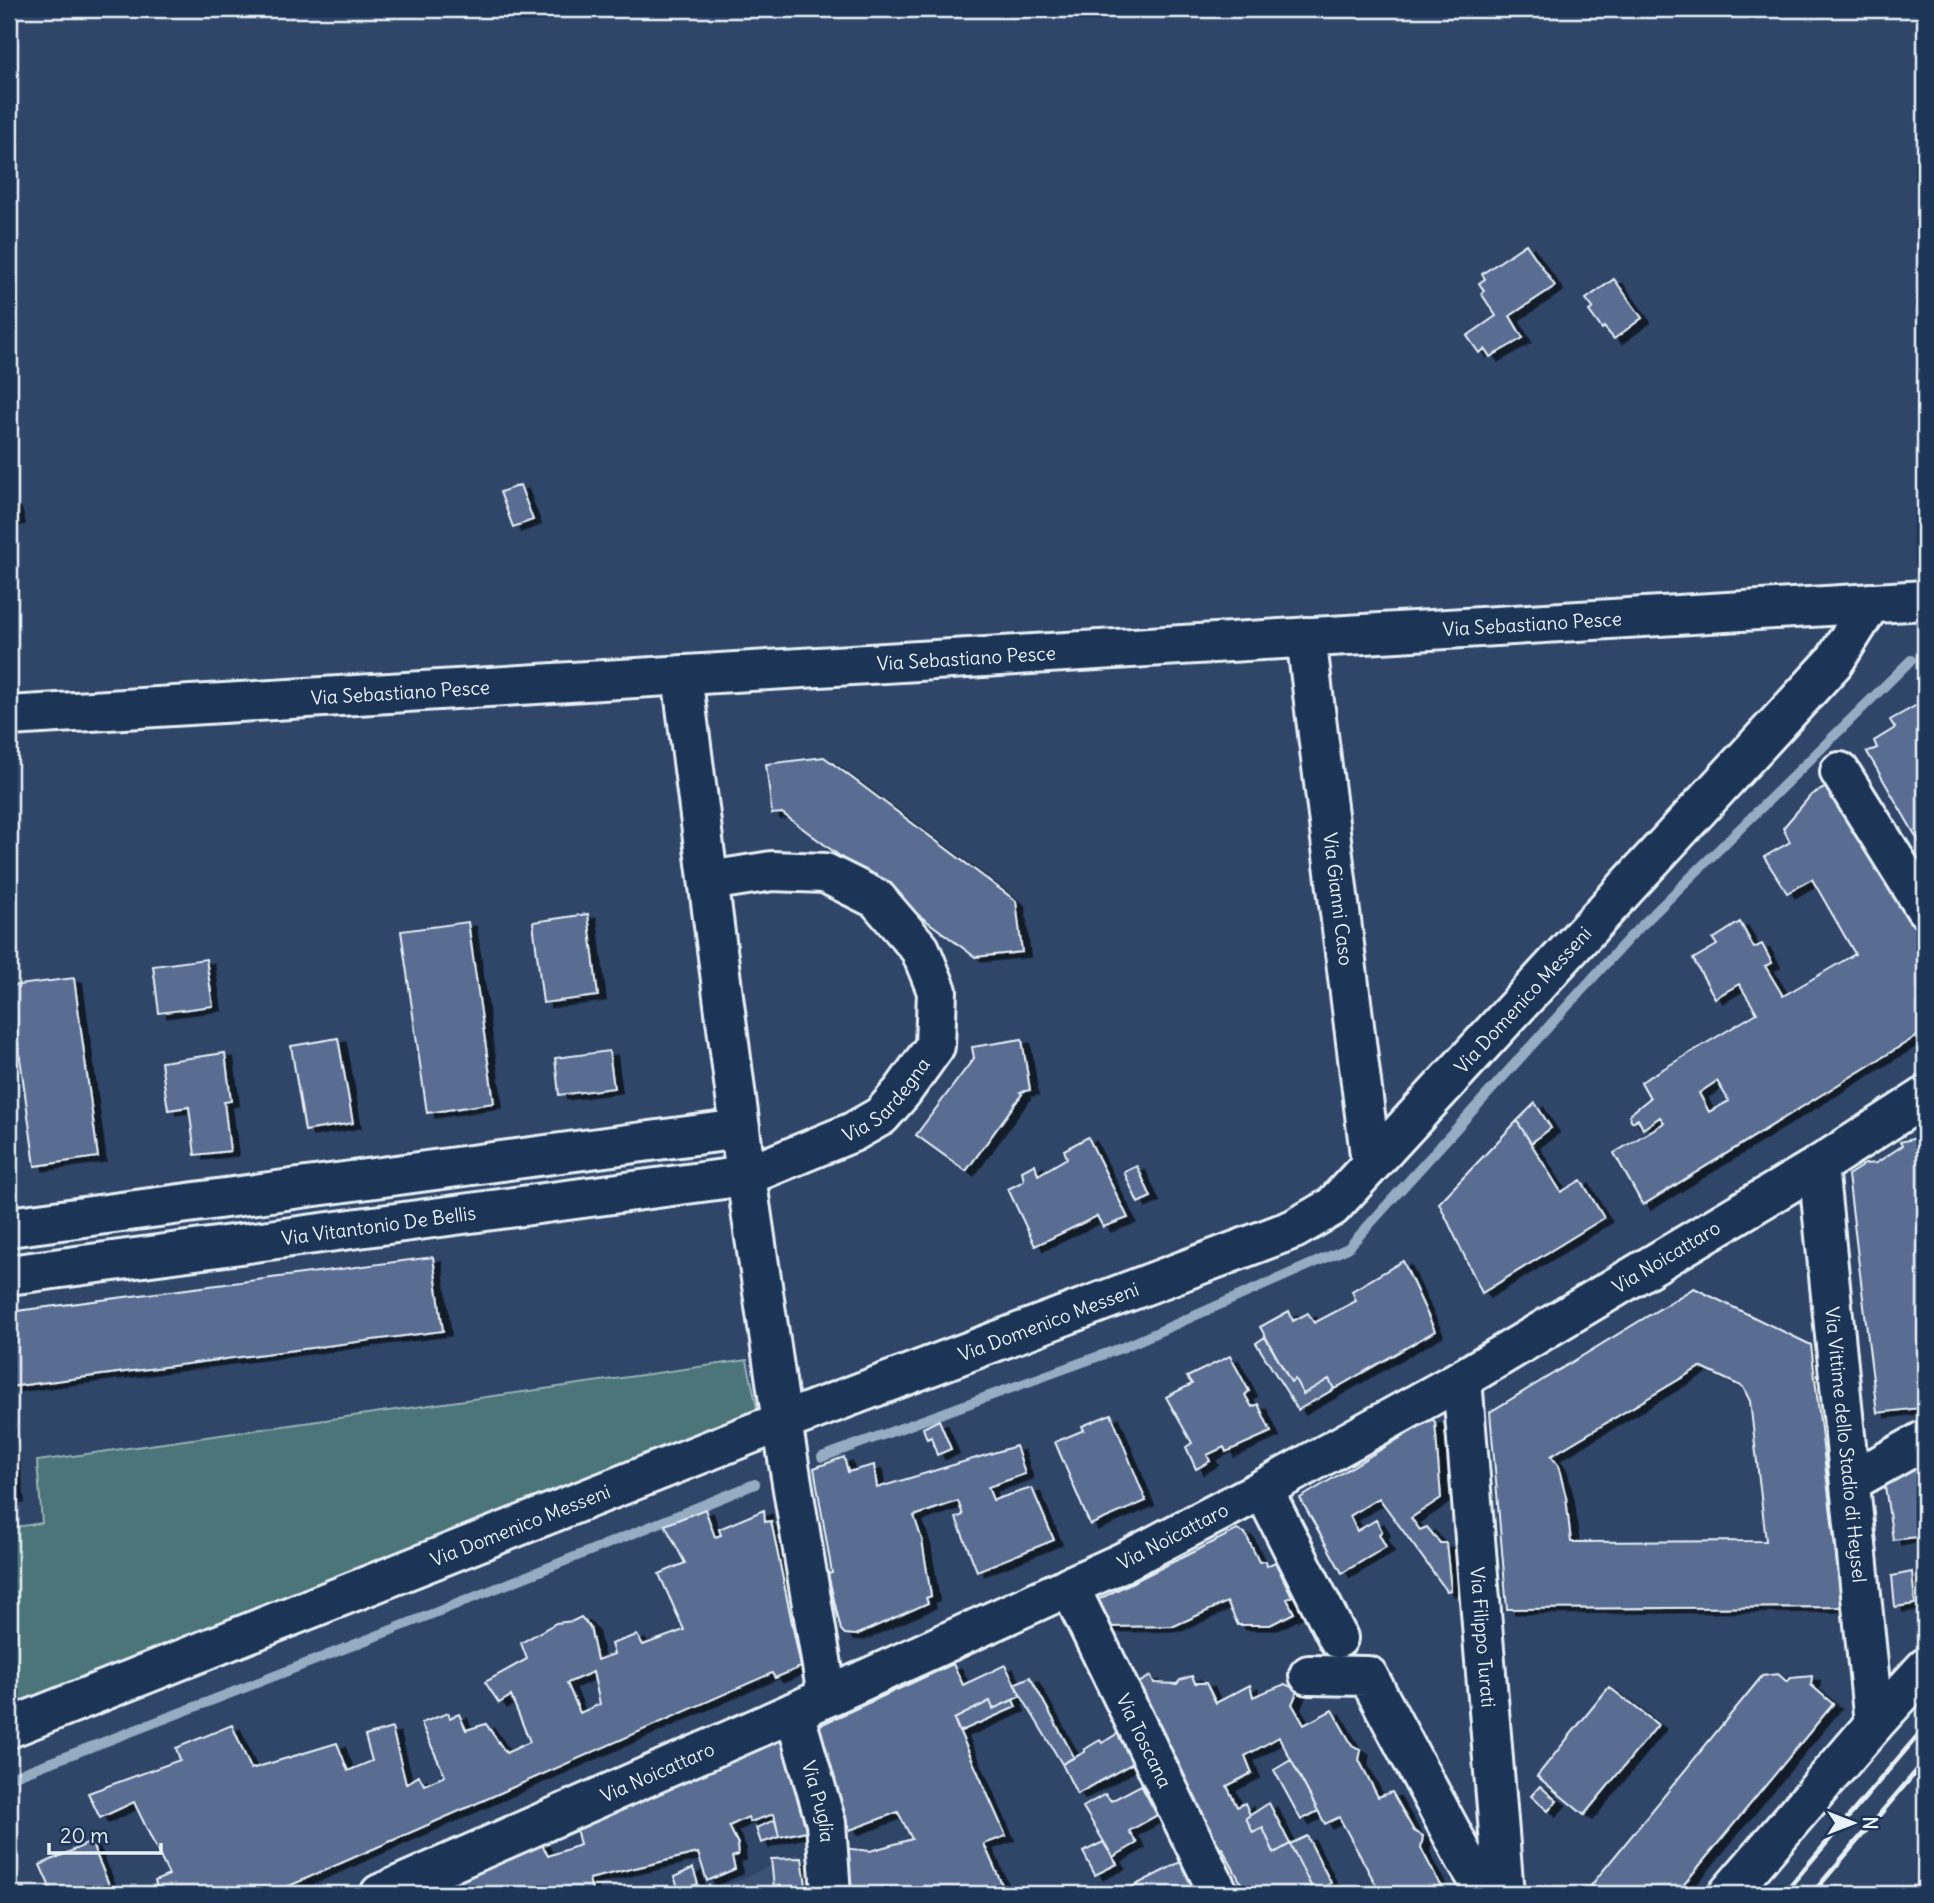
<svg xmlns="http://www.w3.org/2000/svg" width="1934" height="1903" viewBox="0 0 1934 1903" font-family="Delius,sans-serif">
	<defs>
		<filter id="shadow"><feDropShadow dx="8" dy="4.5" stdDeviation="0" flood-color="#0009"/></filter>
	</defs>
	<rect width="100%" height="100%" fill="#2f4668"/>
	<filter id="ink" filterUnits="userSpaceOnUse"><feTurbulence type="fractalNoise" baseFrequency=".0143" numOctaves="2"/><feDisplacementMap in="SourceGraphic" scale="14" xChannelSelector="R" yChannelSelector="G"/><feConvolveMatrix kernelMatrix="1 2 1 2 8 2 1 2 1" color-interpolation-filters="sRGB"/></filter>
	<g filter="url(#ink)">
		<path fill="#3c5274" d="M799 1853 803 1894H708Z"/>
		<path fill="#4c7478" stroke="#9ab2b8" stroke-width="2" d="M747 1360 758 1413 9 1713V1528L42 1523 37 1461Z"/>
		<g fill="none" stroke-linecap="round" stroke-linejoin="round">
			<path stroke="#95acc2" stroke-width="10" d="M822 1457 1124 1347 1348 1248 1629 938 1911 660
				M9 1778C259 1684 507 1585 755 1484"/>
		</g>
		<path fill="#596d91" stroke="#e8f1f8" stroke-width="2" fill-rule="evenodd" filter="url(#shadow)" d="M1526 244 1555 286 1510 316 1523 338 1490 357 1485 349 1479 353 1467 336 1496 316 1481 293 1484 291 1479 283 1485 279 1482 274Z
			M1614 279 1642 318 1614 339 1604 327 1602 329 1589 311 1593 308 1586 299Z
			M520 485 533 520 513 527 500 492Z
			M13 504 17 519 9 521V505Z
			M1917 705 1925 717V852L1867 752 1877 748 1874 741 1895 728 1890 720Z
			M824 757 1016 901 1022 952 975 957 782 813 772 814 766 764Z
			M1830 785 1925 941V1031L1643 1205 1614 1153 1664 1123 1660 1117 1643 1129 1638 1119 1632 1122 1629 1115 1650 1098 1641 1082 1757 1013 1739 984 1715 998 1693 959 1717 945 1713 939 1740 922 1754 948 1762 944 1772 963 1765 966 1783 996 1855 954 1812 879 1787 893 1764 857 1790 842 1783 828 1811 795ZM1717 1081 1729 1101 1709 1112 1699 1093Z
			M588 914 598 996 543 1003 533 922Z
			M468 922 494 1103 427 1113 401 931Z
			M206 959 213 1006 159 1013 153 966Z
			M74 978 98 1157 35 1166 10 986Z
			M338 1038 353 1123 305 1131 291 1046Z
			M1022 1039 1030 1090 1020 1092 1022 1094 966 1171 916 1135 974 1058 972 1047Z
			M609 1051 614 1088 559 1095 555 1058Z
			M225 1053 231 1101 224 1102 230 1151 195 1155 189 1107 168 1110 161 1062Z
			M1535 1103 1551 1128 1531 1143 1517 1121Z
			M1517 1121 1561 1192 1581 1180 1604 1218 1482 1293 1439 1203Z
			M1925 1136V1399L1918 1400 1921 1408 1877 1413 1848 1175 1865 1164 1876 1163 1902 1146 1900 1142Z
			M1088 1137 1128 1218 1103 1227 1097 1216 1035 1246 1008 1189 1024 1181 1022 1171 1035 1164 1038 1175 1067 1158 1064 1150Z
			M1137 1166 1151 1197 1138 1203 1124 1172Z
			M433 1257 443 1331 9 1387V1312Z
			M1403 1261 1435 1331 1334 1389 1329 1379 1303 1394 1295 1379 1291 1382 1260 1327 1289 1311 1293 1321 1308 1313 1314 1323 1356 1301 1352 1291Z
			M1694 1288 1811 1345 1842 1607 1507 1609 1490 1412ZM1700 1367 1743 1387 1750 1401 1766 1541 1571 1542 1566 1497 1558 1465 1551 1456Z
			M1265 1337 1291 1382 1295 1379 1303 1394 1329 1379 1334 1389 1298 1410 1256 1343Z
			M1230 1356 1249 1391 1245 1395 1252 1407 1258 1404 1271 1432 1226 1452 1224 1447 1207 1455 1210 1461 1196 1469 1186 1447 1192 1443 1166 1397 1192 1384 1187 1377Z
			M1111 1414 1146 1501 1090 1525 1055 1442 1084 1430 1082 1426Z
			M1432 1419 1435 1422 1441 1498 1411 1518 1420 1530 1427 1527 1440 1543H1446L1451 1590 1447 1591 1379 1498 1350 1516 1357 1531 1376 1520 1382 1531 1379 1534 1386 1547 1342 1573 1300 1498Z
			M939 1420 951 1449 937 1455 931 1437 927 1439 923 1428Z
			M9 1440 16 1498 9 1499Z
			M1016 1446 1025 1474 988 1487 993 1500 1032 1488 1054 1540 977 1571 956 1518 963 1515 958 1501 914 1516 922 1540 931 1596 926 1598 928 1603 856 1635 845 1634 841 1630 828 1574 832 1573 814 1468 844 1457 848 1472 874 1465 877 1488Z
			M1925 1456V1536L1893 1540 1884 1479Z
			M705 1509 715 1537 721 1535 719 1529 764 1510 765 1522 771 1521 801 1667 775 1678 772 1673 271 1894H141L157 1888 155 1881 169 1875 134 1802 100 1818 88 1793 180 1760 176 1748 232 1725 251 1769 337 1743 348 1771 372 1761 365 1736 392 1728 406 1784 419 1776 424 1785 445 1776 421 1723 448 1713 450 1718 459 1714 466 1730 486 1724 506 1753 530 1742 511 1696 499 1703 485 1682 527 1659 521 1643 556 1623 573 1621 581 1617 590 1627 597 1660 614 1654 611 1644 637 1635 643 1645 684 1630 659 1574 685 1563 665 1525ZM593 1672 600 1704 580 1713 567 1683Z
			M1237 1530 1245 1533 1259 1562 1266 1561 1267 1566 1275 1562 1292 1596 1287 1599 1294 1613 1270 1625H1238L1227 1602 1174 1626 1108 1627 1095 1601Z
			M1912 1572 1915 1604 1895 1607 1892 1576Z
			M953 1664 963 1685 1005 1665 1021 1696 993 1709 990 1701 954 1719 1006 1836 984 1844 1003 1887 984 1894H846L842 1848 870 1851 912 1839 898 1812 850 1830 816 1727Z
			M1778 1674 1787 1682 1791 1678 1812 1676 1811 1685 1833 1704 1676 1894H1584L1762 1676Z
			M1151 1676 1154 1683 1177 1684 1180 1680 1192 1676 1195 1683H1206L1216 1703 1250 1685 1253 1697 1285 1684 1298 1690 1292 1704 1304 1725 1332 1710 1352 1745 1361 1750 1359 1760 1378 1797 1392 1792 1414 1831 1423 1836 1421 1848 1443 1891 1436 1894H1381L1339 1817 1325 1824 1279 1737 1245 1756 1252 1773 1227 1786 1237 1807 1245 1803 1250 1815 1246 1818 1253 1833 1263 1828 1274 1853 1290 1844 1315 1894H1247L1222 1848 1208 1853 1164 1762 1175 1756 1137 1684Z
			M1030 1677 1074 1757 1062 1764 1014 1684Z
			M1609 1687 1658 1725 1584 1815 1537 1776Z
			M1013 1700 1016 1707 959 1732 954 1719 990 1701 993 1709Z
			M1125 1729 1142 1758 1077 1794 1062 1764 1085 1752V1749L1100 1740 1102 1743Z
			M792 1734 821 1834 808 1838 806 1831 779 1837 774 1814 750 1822 748 1817 729 1826 738 1844 737 1846 738 1855 732 1857 735 1869 707 1881 698 1853 589 1879 593 1894H419L539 1839 548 1856 580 1845 574 1819Z
			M1291 1760 1318 1811 1301 1820 1274 1770Z
			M1141 1785 1157 1815 1129 1831 1137 1843 1113 1857 1083 1807 1105 1794 1111 1801Z
			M1540 1786 1557 1801 1548 1811 1531 1796Z
			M1269 1803 1290 1844 1274 1853 1263 1828 1253 1833 1246 1818Z
			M775 1820 779 1837 761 1843 756 1828Z
			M1307 1836 1331 1883 1315 1894 1290 1844Z
			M91 1842 113 1894H53L40 1865Z
			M1103 1842 1117 1864 1095 1875 1083 1852Z
			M1192 1856 1211 1894H1118Z
			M802 1858 806 1885 774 1888 771 1859Z
			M693 1868 698 1884 680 1891 674 1877Z
			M24 1887 28 1894H9V1892Z"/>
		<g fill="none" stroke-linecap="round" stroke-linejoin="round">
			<g stroke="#e8f1f8" stroke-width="44">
				<g id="minor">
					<path id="s1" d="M1306 637 1371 1163"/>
					<path d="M682 675 746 1176 782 1422 827 1696"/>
					<path id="s2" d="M9 716 1925 600"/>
					<path d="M1840 772 1925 908"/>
					<path id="s3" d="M1818 1166 1874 1724"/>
					<path d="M9 1227 740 1129"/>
					<path id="s4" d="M9 1275 746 1176 853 1132 881 1116 902 1092 935 1046 937 991 920 949 877 899 825 873 772 871 709 881"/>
					<path id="s5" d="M1462 1379 1504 1894"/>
					<path d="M1850 1482 1925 1440"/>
					<path d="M1263 1489 1338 1638"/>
					<path id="s6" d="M1069 1586 1219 1894"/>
					<path d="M1309 1675 1368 1676 1466 1860 1487 1894"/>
					<path id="s7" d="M794 1712 826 1823 831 1894"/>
					<path id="s8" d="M9 1728 753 1433 1294 1229 1332 1207 1834 662 1871 603"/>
					<path id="s9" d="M380 1894 794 1712 1123 1562 1263 1489 1462 1379 1818 1166 1925 1097"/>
					<path d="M1728 1894 1874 1724 1925 1668"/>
				</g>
			</g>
			<use href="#minor" stroke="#1d3557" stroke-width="38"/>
			<path stroke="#e8f1f8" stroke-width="5" d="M1783 1894 1925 1727
				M1812 1894 1925 1761"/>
		</g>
	</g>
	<g text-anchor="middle" stroke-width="5" stroke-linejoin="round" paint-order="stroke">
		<g font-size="19" fill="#e8f1f8" stroke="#1d3557">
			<text dy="7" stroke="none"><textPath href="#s2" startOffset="1526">Via Sebastiano Pesce</textPath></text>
			<text dy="7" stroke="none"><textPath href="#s2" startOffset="959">Via Sebastiano Pesce</textPath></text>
			<text dy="7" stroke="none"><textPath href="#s2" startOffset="392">Via Sebastiano Pesce</textPath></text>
			<text dy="7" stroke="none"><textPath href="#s1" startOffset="264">Via Gianni Caso</textPath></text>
			<text dy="7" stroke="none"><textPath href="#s8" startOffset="1704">Via Domenico Messeni</textPath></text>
			<text dy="7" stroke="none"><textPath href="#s4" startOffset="906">Via Sardegna</textPath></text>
			<text dy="7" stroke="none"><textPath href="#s4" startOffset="373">Via Vitantonio De Bellis</textPath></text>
			<text dy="7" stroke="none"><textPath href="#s9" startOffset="1437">Via Noicattaro</textPath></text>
			<text dy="7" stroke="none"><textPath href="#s8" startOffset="1116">Via Domenico Messeni</textPath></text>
			<text dy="7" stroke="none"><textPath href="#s3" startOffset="280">Via Vittime dello Stadio di Heysel</textPath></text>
			<text dy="7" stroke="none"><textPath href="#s8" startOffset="550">Via Domenico Messeni</textPath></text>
			<text dy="7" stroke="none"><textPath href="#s9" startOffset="870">Via Noicattaro</textPath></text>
			<text dy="7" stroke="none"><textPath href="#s5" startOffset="259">Via Filippo Turati</textPath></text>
			<text dy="7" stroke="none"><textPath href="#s6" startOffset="172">Via Toscana</textPath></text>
			<text dy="7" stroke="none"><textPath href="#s9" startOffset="303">Via Noicattaro</textPath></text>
			<text dy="7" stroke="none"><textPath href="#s7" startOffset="93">Via Puglia</textPath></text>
		</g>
	</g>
	<rect width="1934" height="1903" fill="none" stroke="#1d3557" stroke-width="35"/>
	<rect x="18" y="18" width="1899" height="1868" fill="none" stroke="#e8f1f8" stroke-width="2.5" filter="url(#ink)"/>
	<g transform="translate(1853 1823) rotate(90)" stroke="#1d3557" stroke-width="5" paint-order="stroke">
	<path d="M0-5L12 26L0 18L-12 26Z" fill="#e8f1f8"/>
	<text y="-10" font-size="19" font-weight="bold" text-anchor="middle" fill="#e8f1f8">N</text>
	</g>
	<path d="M49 1843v10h112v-10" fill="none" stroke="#e8f1f8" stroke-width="3.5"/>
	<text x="60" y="1843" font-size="21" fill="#e8f1f8" stroke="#1d3557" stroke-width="5" paint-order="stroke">20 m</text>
</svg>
